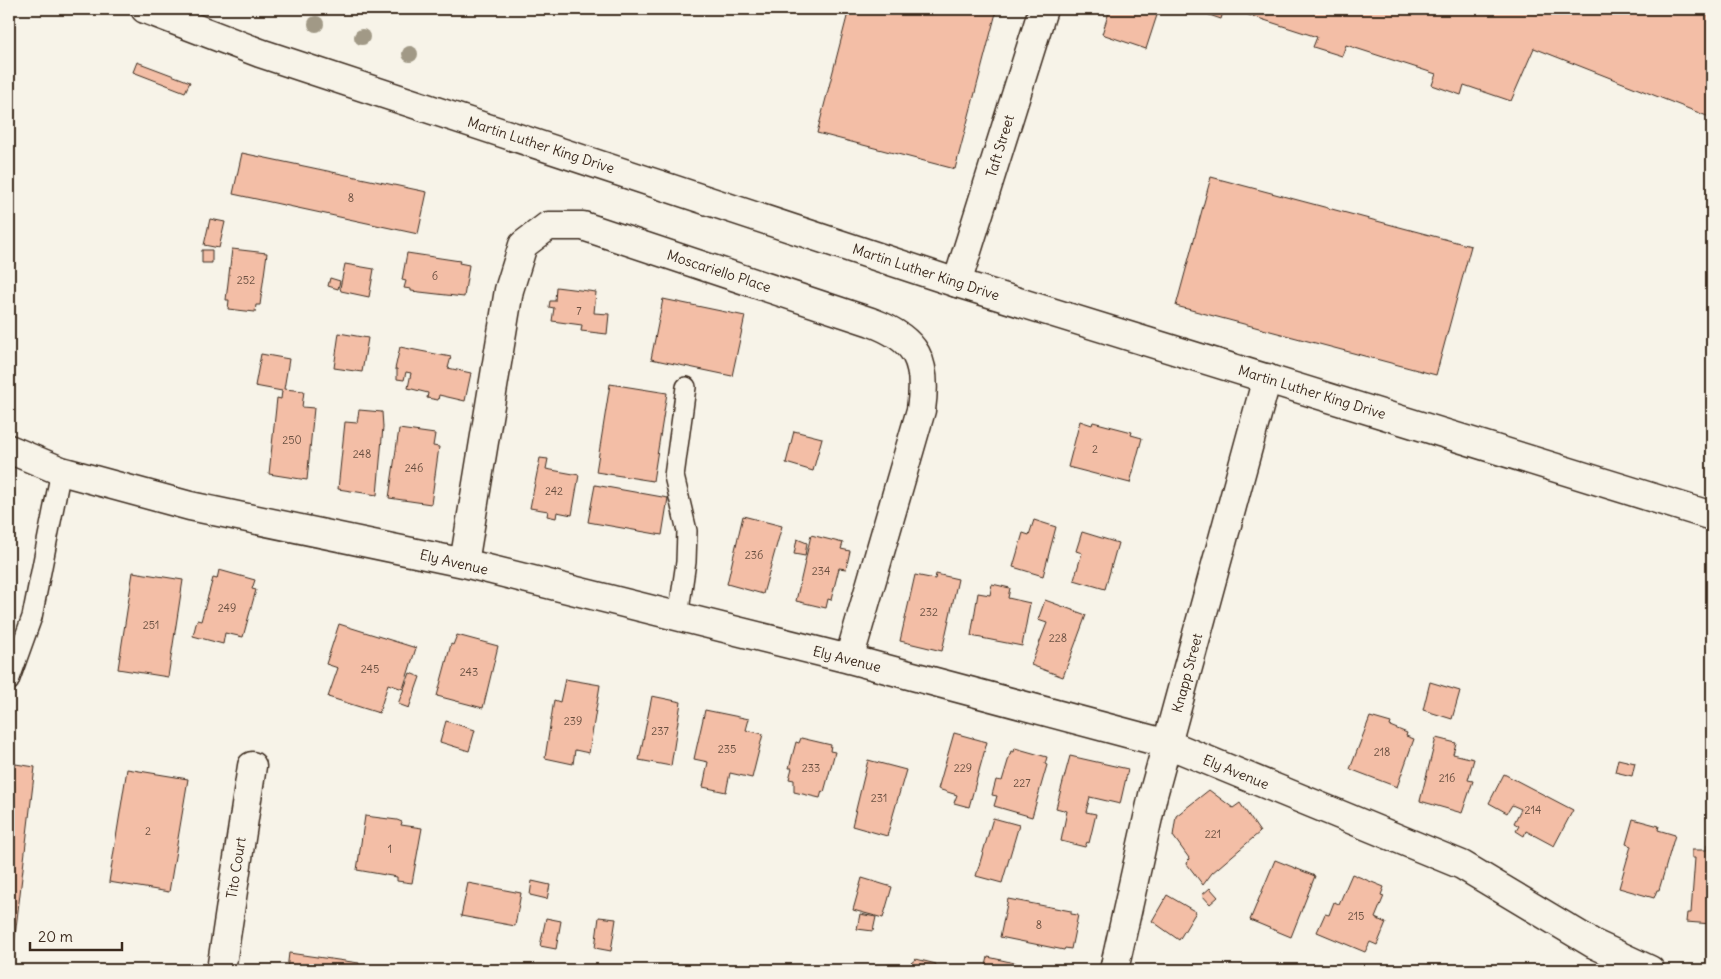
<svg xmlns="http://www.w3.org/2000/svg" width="1721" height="979" viewBox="0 0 1721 979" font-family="Delius,sans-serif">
	<rect width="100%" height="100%" fill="#f7f3e8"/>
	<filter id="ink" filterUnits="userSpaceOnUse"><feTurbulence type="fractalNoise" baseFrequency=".02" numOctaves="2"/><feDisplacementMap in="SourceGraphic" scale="10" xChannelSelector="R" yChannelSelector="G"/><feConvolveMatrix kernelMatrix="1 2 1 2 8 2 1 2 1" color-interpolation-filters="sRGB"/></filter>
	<g filter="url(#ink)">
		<path fill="#f3bea6" stroke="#3b2a1e" d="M849 9H997L955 169 817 133Z
			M1110 9H1159L1146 49 1102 34Z
			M1192 9H1224L1221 19Z
			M1230 9H1712V118L1534 48 1511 101 1464 85 1461 95 1432 85 1436 74 1346 45 1342 56 1313 47 1317 37Z
			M137 62 190 82 185 92 133 72Z
			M242 153 427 192 418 234 233 194Z
			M1211 177 1471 246 1436 375 1176 306Z
			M210 219 225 222 219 248 204 245Z
			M232 249 267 253 260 305H256L255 312 228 309 229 300H226Z
			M202 250H212V263H202Z
			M407 253 460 261 459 263 469 265 464 297 411 291V289L404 288 406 281 402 280Z
			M345 264 374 269 369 297 341 291 340 288Z
			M330 278 340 281 338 289 328 286Z
			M556 287 596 292 594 313 609 314 607 334 581 331 582 325 552 321 554 308 549 307 550 301H555Z
			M663 299 745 316 732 376 651 359Z
			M339 333 368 338 362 372 334 368Z
			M400 347 451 357 448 368 471 373 465 401 439 395 438 400 427 398 428 393 408 388 411 373 406 372 404 380 397 379V369H395Z
			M261 354 289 359 284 389 304 391 302 407 314 408 307 480 269 474 277 398 281 399 282 391 255 386Z
			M610 384 667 393 653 481 596 472Z
			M359 410 382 412 383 427 377 495 338 489 345 422 357 423Z
			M1080 421 1092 425 1093 422 1132 432 1131 435 1142 438 1130 483 1068 467Z
			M399 429 435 434 433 446 439 447 431 504 389 498Z
			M794 431 822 438 813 471 786 463Z
			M540 458 548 459 546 469 579 475 572 515 557 512 556 518 547 516 548 511 530 508Z
			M595 485 668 498 662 535 588 522Z
			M743 516 782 526 763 594 727 584Z
			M1034 520 1056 527 1043 576 1013 567 1023 533 1029 535Z
			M1082 532 1118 543 1105 589 1074 580 1082 553 1076 551Z
			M811 535 843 543 841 549 850 551 846 569 839 568 831 600 828 599 826 608 796 601Z
			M797 539 807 543 805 556 794 554Z
			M219 570 255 580 252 589 256 590 243 637 225 633 223 644 193 636 197 620 201 621 213 578 217 579Z
			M133 572 183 580 168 677 118 669Z
			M936 574 958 579 942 651 900 641 915 575 935 579Z
			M992 584 1010 588 1008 598 1030 603 1022 646 971 636 978 593 990 595Z
			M1045 600 1086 615 1063 677 1031 665 1047 623 1038 620Z
			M339 624 416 648 403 689 388 684 379 713 328 697 338 668 326 664Z
			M457 635 498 646 483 708 437 696 451 644 453 645Z
			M410 673 420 677 409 708 398 704Z
			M565 679 600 685 589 753 575 750 573 764 545 758 554 700 560 702Z
			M1430 682 1460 691 1452 719 1423 710Z
			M652 696 681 702 671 766 639 760Z
			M705 710 749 719 746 730 763 734 752 778 730 773 726 792 703 787 708 762 694 759Z
			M1370 717 1391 723 1390 726 1407 733 1406 736 1414 739 1397 787 1350 769Z
			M446 721 475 730 469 751 440 742Z
			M954 733 987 742 969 807 954 803 957 795 938 789Z
			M801 738 831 745 830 751 835 752 824 792 822 791 820 798 794 792V780L789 779 792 768H789L796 742 799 743Z
			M1436 738 1456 743 1453 754 1474 759 1468 780 1473 781 1462 813 1420 801Z
			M1015 748 1047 757 1045 764 1047 765 1032 817 994 806 997 796 992 795 996 780 1002 781 1011 751 1014 752Z
			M1070 756 1128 769 1120 804 1090 797 1086 812 1096 814 1089 843 1087 842 1085 847 1061 841 1067 811 1056 808Z
			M1618 759 1635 763 1632 776 1615 772Z
			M868 760 906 770 887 836 852 826Z
			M9 763 35 767 11 970H9Z
			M127 769 188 779 169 892 109 882Z
			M1504 774 1573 810 1554 846 1526 831 1524 836 1516 831 1519 826 1514 823 1521 809 1512 805 1507 813 1489 803Z
			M1209 790 1233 808 1240 803 1260 832 1212 873 1203 885 1187 864 1189 858 1173 836 1176 816Z
			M365 816 397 820 402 822 401 825 422 828 412 883 397 881V877L357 870Z
			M993 818 1019 825 1002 883 976 876Z
			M1633 819 1659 826 1658 830 1675 835 1659 890H1657L1654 898 1619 888 1631 846 1626 844Z
			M1707 845H1712V924L1686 922 1687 913H1691L1695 858H1692V850H1707Z
			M1275 860 1315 876 1291 937 1250 920Z
			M1352 874 1384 887 1381 895 1384 896 1375 918 1386 923 1377 945 1370 942 1365 952 1317 932 1325 914 1329 915 1334 902 1339 904Z
			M862 878 892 887 883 918 853 910Z
			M532 881 550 885 547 899 530 895Z
			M468 883 521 893 515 926 461 916Z
			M1210 888 1218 897 1210 904 1202 895Z
			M1167 895 1196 912 1179 940 1152 921Z
			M1008 899 1071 911V914L1078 915 1071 949 1065 948 1064 950 1000 937Z
			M860 914 876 917 873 931 857 929Z
			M599 917 616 919 611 951 595 948Z
			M546 918 561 921 556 949 540 946Z
			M289 953 359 963 358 970H287Z
			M988 957 1019 964 1017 970H985Z
			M916 959 936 964 934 970H913L911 963Z"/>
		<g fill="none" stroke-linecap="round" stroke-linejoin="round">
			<g stroke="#3b2a1e" stroke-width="22">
				<path id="lane" d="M678 617 686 562 687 531 674 476 686 387
					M9 681 32 617 61 471"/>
			</g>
			<g stroke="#3b2a1e" stroke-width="31">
				<path id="street" d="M957 283 1043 9
					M9 449 61 471 190 506 464 563 849 659 1168 744 1462 865 1594 944 1650 970
					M464 563 509 290 523 245 548 226H583L871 322C917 339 928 361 921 410L849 659
					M221 970 252 766
					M1114 970 1153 795 1267 378"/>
			</g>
			<g stroke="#3b2a1e" stroke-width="31">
				<path id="secondary" d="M145 9 260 53 957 283 1712 516"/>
			</g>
			<use href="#lane" stroke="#f7f3e8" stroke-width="19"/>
			<use href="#street" stroke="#f7f3e8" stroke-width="28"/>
			<use href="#secondary" stroke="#f7f3e8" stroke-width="28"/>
		</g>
		<g fill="#a19986">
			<circle cx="316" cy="24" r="8"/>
			<circle cx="362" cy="37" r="8"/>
			<circle cx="410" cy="54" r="8"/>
		</g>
	</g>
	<g text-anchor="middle" stroke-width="4" stroke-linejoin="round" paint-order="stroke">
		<g font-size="11" fill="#694f40">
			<text x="351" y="202">8</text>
			<text x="435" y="280">6</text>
			<text x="246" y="284">252</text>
			<text x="579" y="315">7</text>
			<text x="292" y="444">250</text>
			<text x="1095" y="453">2</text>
			<text x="362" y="458">248</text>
			<text x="414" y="472">246</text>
			<text x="554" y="495">242</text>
			<text x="754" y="559">236</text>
			<text x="821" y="575">234</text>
			<text x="227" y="612">249</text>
			<text x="929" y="616">232</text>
			<text x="151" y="629">251</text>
			<text x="1058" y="642">228</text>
			<text x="370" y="673">245</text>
			<text x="469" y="676">243</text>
			<text x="573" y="725">239</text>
			<text x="660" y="735">237</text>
			<text x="727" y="753">235</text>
			<text x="1382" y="756">218</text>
			<text x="811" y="772">233</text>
			<text x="963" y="772">229</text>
			<text x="1447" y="782">216</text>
			<text x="1022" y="787">227</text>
			<text x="879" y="802">231</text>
			<text x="1533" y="814">214</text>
			<text x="148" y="835">2</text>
			<text x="1213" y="838">221</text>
			<text x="390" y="853">1</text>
			<text x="1356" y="920">215</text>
			<text x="1039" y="929">8</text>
		</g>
		<g font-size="14" fill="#3b2a1e" stroke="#f7f3e8">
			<text transform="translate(541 145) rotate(18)" y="5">Martin Luther King Drive</text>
			<text transform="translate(1000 146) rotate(-73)" y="5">Taft Street</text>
			<text transform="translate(719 271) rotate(18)" y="5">Moscariello Place</text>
			<text transform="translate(926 272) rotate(18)" y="5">Martin Luther King Drive</text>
			<text transform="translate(1312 392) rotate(17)" y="5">Martin Luther King Drive</text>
			<text transform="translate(454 562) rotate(13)" y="5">Ely Avenue</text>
			<text transform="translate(847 659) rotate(14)" y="5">Ely Avenue</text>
			<text transform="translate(1187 673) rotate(-75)" y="5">Knapp Street</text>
			<text transform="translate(1236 772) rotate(22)" y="5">Ely Avenue</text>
			<text transform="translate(236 868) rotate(-81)" y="5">Tito Court</text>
		</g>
	</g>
	<rect width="1721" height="979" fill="none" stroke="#f7f3e8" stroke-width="30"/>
	<rect x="15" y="15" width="1691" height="949" fill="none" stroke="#3b2a1e" stroke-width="2" filter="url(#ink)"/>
	<path d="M30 942v8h92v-8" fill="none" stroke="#3b2a1e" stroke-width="2.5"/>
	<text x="38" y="942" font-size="15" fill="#3b2a1e" stroke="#f7f3e8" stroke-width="4" paint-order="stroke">20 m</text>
</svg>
